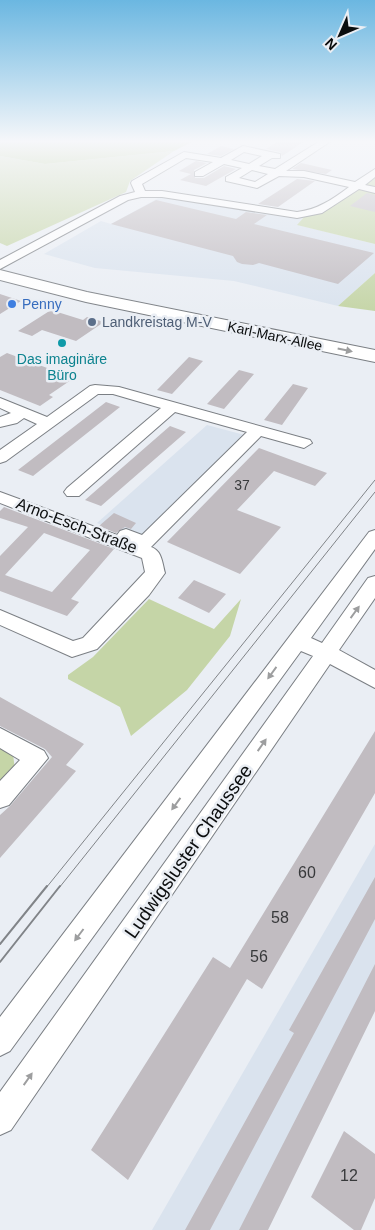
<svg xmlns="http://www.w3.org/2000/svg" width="375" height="1230" viewBox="0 0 375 1230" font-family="Helvetica,sans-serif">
	<rect width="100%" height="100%" fill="#eaeef4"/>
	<path fill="#dae3ee" d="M162 196 304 217 298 225 375 244V273L338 306 234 281 95 268 44 254 101 221 111 224Z
		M207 425 252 437 145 543 97 523Z
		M375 844V1006L267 1230H152Z"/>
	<path fill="#c5d5a7" d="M174 151 130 181 126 192 7 246 0 243V156L45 164Z
		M375 172V244L297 225 304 217Z
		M375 273V311L338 306Z
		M149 599 214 629 241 599 230 636 187 690 131 736 120 707 68 679V675L93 657Z
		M0 747 13 754 15 770 0 786Z"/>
	<path fill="#adc67a" d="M0 141H194L174 151 45 164 0 156Z"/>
	<path fill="#c1bcc1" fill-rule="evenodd" d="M278 141H305L282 156 280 152 266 149Z
		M221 146 234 149 221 156 207 154Z
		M196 161 207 163 194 170 195 178H204L224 166 236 169 206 186 180 180 191 174 179 171Z
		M301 163 332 170 326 174 292 169Z
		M297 179 315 181 278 207 258 204Z
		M367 193 375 195V212L350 206Z
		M156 200 236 219 246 212 267 215 254 224 374 253 338 284 259 263 253 265 242 264 237 262 233 256 111 224Z
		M0 294 21 301 0 314Z
		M51 310 83 320 87 317 104 322 76 341 42 330 32 336 18 331Z
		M7 353 74 378 49 395 53 397 40 406 0 390V357Z
		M189 357 203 361 172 394 157 390Z
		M239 370 254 374 224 409 207 404Z
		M293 384 308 388 282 425 264 420Z
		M106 402 120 407 33 476 18 470Z
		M170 426 186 432 101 506 85 500Z
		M259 448 327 473 315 486 274 471 237 510 281 527 240 574 167 542Z
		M4 507 114 549 71 599 79 602 67 616 0 591V556L28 527 0 518V511ZM44 533 90 550 52 592 5 575Z
		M114 513 136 523 131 529 125 527 116 533 99 526Z
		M194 580 226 594 209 613 178 598Z
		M0 697 84 744 66 765 76 771 0 858V815L10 806 52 757 45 749 0 726Z
		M375 731V793L262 989 247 979 128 1180 91 1150 213 957 230 968Z
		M375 877V919L210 1230H185L294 1033 289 1030Z
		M375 964V1011L268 1230H239Z
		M344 1131 375 1154V1198L361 1230H354L311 1197Z"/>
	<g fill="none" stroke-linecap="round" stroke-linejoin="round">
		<g stroke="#7b7f84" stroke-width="2">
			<path id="minor" d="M320 141H331L286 171H304L355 182 375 169V177L365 185 375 187V193L359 189 322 213 297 218 162 197H141L128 200 0 269V260L120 196 135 192 131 183 132 181 184 152 221 158 243 146 280 154V158H272L259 166 275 169ZM244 152 262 156 249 164 231 160ZM186 158 213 162 195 172V176H203L224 164 242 168 226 177V181L257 188 279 176 304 177 349 187C333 199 317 210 297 212L162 191H145L142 184ZM252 170 268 174 255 182 239 178Z
				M95 385 119 387 310 440 312 443 304 448 261 436 151 547C162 551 162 562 165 573L149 595 97 649 72 657 0 625V610L73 641 83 638 145 572 142 558 0 503V492L117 535 120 531 126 529 142 535 247 432 175 412 79 496H67L64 492 67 488 161 408 113 394H98L6 461 0 463V450L37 424 24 418 17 423 0 427V417L11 413 0 408V398L47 417 90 386Z
				M375 530V549L311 638 322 643 368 578 375 576V598L339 650 375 670V688L330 664 11 1130 0 1135V1092L313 656 301 651 10 1051 0 1056V1017L369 532Z
				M0 728 44 751 48 758 9 805 0 808V781L20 760 0 748Z"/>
		</g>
		<g stroke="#7b7f84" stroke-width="2">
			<path id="major" d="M0 270 87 292 375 350V362L86 302 0 280Z"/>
		</g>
		<use href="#minor" fill="#fff" fill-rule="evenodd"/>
		<use href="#major" fill="#fff" fill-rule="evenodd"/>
		<path stroke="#818488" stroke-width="1" d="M46 888 375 480
			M59 888 375 492"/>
		<path stroke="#818488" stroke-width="2" d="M0 944 47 886
			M0 962 60 886"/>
	</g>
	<defs><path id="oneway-solid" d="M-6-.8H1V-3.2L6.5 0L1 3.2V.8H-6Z" transform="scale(1.25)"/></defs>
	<g fill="#9d9e9f">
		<use href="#oneway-solid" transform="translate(345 350) rotate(12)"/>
		<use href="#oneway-solid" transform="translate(355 612) rotate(-54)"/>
		<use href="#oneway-solid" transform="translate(272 673) rotate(126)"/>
		<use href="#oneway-solid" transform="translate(262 745) rotate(-55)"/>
		<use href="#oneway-solid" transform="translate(176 804) rotate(126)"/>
		<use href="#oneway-solid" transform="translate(79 935) rotate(127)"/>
		<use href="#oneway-solid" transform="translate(28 1079) rotate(-55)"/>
	</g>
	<linearGradient id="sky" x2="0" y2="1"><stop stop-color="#6bb7e1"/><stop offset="0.45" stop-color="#f6f7fa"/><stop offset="1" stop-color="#f6f7fa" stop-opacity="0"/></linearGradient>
	<rect width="375" height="314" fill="url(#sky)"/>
	<circle fill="#3f7fe0" stroke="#eaeef4" stroke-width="2" cx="12" cy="304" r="5"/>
	<circle fill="#5c6f8a" stroke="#eaeef4" stroke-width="2" cx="92" cy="322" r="5"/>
	<circle fill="#0f9aa8" stroke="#eaeef4" stroke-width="2" cx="62" cy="343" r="5"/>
	<g text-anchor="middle" stroke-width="5" stroke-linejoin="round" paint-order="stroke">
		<g font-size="14" fill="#366cbe" stroke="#eaeef4" text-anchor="start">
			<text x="22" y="309">Penny</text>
		</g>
		<g font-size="14" fill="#4e5e75" stroke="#eaeef4" text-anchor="start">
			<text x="102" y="327">Landkreistag M-V</text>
		</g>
		<g font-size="14" fill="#0b0d0e" stroke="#eaeef4">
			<text transform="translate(275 336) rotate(12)" y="5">Karl-Marx-Allee</text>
		</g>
		<g font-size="14" fill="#0d838f" stroke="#eaeef4">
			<text x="62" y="364">Das imaginäre<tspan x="62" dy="16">Büro</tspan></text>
		</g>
		<g font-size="14" fill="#38393b">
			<text x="242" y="490">37</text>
		</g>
		<g font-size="16" fill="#0b0d0e" stroke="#eaeef4">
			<text transform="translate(77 525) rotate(21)" y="6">Arno-Esch-Straße</text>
		</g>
		<g font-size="16" fill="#38393b">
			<text x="307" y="878">60</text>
			<text x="280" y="923">58</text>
			<text x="259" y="962">56</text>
			<text x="349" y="1181">12</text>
		</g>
		<g font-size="19" fill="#0b0d0e" stroke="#eaeef4">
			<text transform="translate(188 851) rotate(-55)" y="7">Ludwigsluster Chaussee</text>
		</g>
	</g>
	<g transform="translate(340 35) rotate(225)" stroke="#eaeef4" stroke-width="4" paint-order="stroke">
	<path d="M0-4L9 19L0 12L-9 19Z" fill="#0b0d0e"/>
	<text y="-8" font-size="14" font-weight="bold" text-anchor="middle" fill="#0b0d0e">N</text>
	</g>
</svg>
